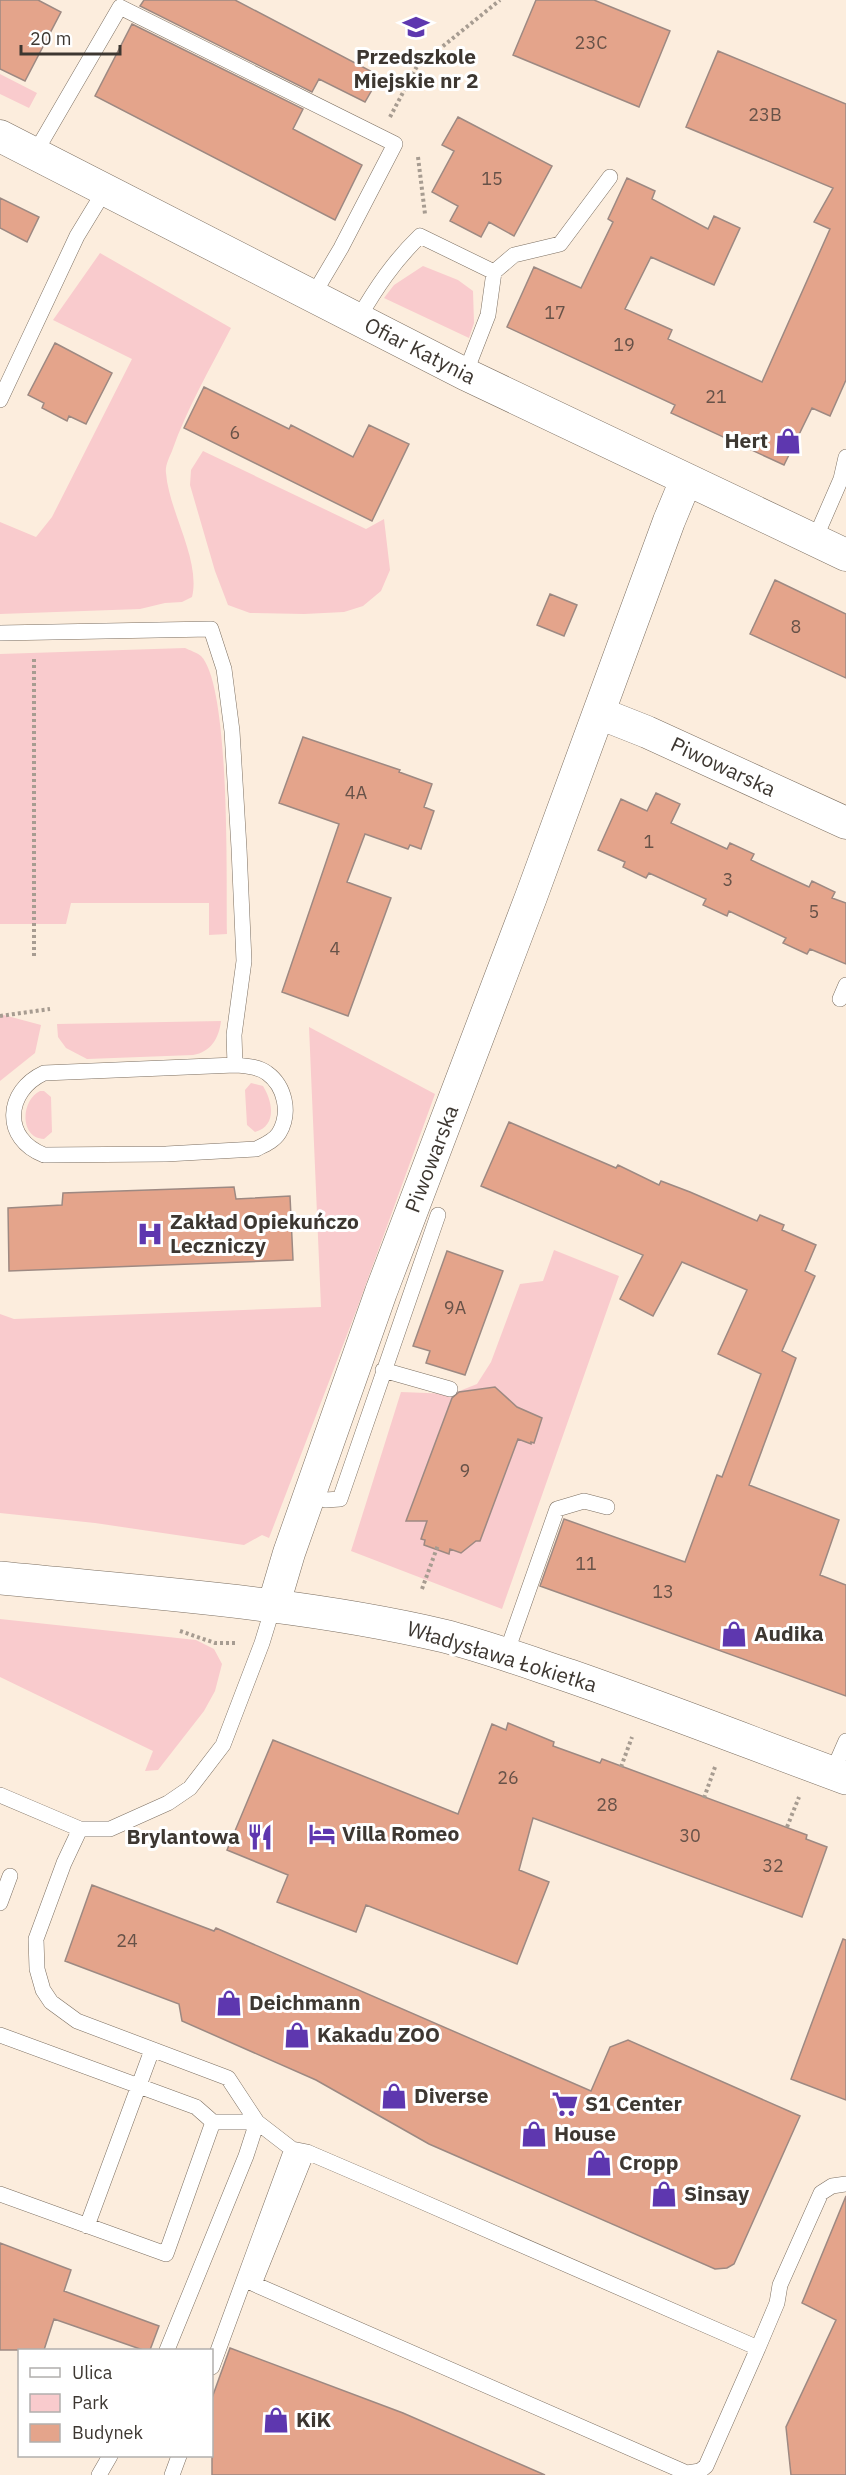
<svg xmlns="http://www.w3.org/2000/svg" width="846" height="2475" viewBox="0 0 846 2475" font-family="'IBM Plex Sans',sans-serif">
	<rect width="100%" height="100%" fill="#fceddd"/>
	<path fill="#f9cbcd" d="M0 74 37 93 29 108 0 94Z
		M100 253 231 328C210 369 187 408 172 451 169 458 165 466 166 473 169 512 201 560 192 597L182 602 165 603 140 609 0 614V522L36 537 52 517 132 359 53 320Z
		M423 266 458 280 473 291 474 323 469 338 384 298 394 285Z
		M203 451 366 529 384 519 390 570 381 591 363 606 344 612 304 614 250 613 228 605 215 571 190 485 191 470Z
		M185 648C189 650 198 653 201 656 231 687 226 885 227 934L209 935V903H71L66 924H0V654Z
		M0 1014 41 1025 35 1053 0 1081Z
		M221 1021C219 1038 211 1052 193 1055L87 1059 66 1048 58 1037 57 1024Z
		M309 1027 435 1094 358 1306 269 1538 262 1535 244 1545 95 1523 0 1513V1314L14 1319 321 1307Z
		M251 1083 263 1086C273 1102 277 1126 255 1132L247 1125 245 1090Z
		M40 1091H44L51 1097 52 1132 44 1139C19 1138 21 1100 40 1091Z
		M554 1250 619 1276 502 1609 351 1551 401 1392 452 1394 477 1384 491 1362 520 1284 543 1281Z
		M0 1619 196 1640 214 1649 222 1664 215 1691 204 1711 158 1770 145 1771 153 1751 0 1677Z"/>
	<path fill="#e4a48b" stroke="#9d8982" stroke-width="1.5" d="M0 0H38L61 12 25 81 0 69Z
		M144 0H235L380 76 365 102 319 79 312 92 140 6Z
		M536 0H594L670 31 639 107 513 55Z
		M132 24 303 109 293 129 362 165 335 220 95 96Z
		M718 51 846 104V380L830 416 812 408 784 465 671 413 675 405 507 327 534 267 581 288 613 222 608 219 627 178 655 191 652 199 708 229 714 216 740 228 714 285 651 257 625 309 672 330 668 339 762 382 830 229 814 222 833 188 686 127Z
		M458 117 552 166 514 236 489 222 481 237 450 221 458 206 432 192 454 151 442 145Z
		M0 198 39 217 27 242 0 228Z
		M55 343 112 373 86 424 69 416 67 421 42 408 44 403 28 395Z
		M204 387 289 429 291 425 353 457 369 425 409 444 372 521 184 428Z
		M775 580 846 614V678L750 634Z
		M550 594 577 605 564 636 537 625Z
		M303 737 400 770 399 772 432 784 424 807 434 811 421 849 410 845 408 849 365 834 347 882 391 898 348 1016 282 992 339 824 279 803Z
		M656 793 680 804 671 823 727 849 730 843 754 854 751 860 809 887 812 881 835 892 832 898 846 903V964L810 949 807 954 783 943 786 938 729 911 727 916 703 905 706 899 649 873 646 878 623 867 625 862 598 850 621 799 647 811Z
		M509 1122 616 1168 618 1165 659 1185 661 1181 690 1192 757 1221 760 1215 784 1225 782 1230 816 1245 805 1271 815 1276 782 1351 796 1358 749 1485 839 1520 820 1575 846 1585V1696L540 1586 564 1519 685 1562 717 1475 722 1477 761 1374 718 1354 747 1290 682 1262 653 1316 620 1299 643 1255 481 1186Z
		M234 1187 236 1199 290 1196 293 1260 9 1271 8 1208 62 1205 63 1193Z
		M447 1251 503 1271 465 1375 426 1363 430 1351 413 1346Z
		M495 1387 517 1407 542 1418 534 1443 531 1442V1444L518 1439 480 1541H476L461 1553 450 1549 449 1554 424 1545 425 1540 421 1539 427 1521H406L452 1398 459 1392Z
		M508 1723 554 1742 553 1746 600 1763 602 1759 807 1835 806 1839 827 1847 802 1917 533 1818 519 1870 549 1882 517 1964 366 1905 356 1932 277 1902 288 1875 227 1850 273 1740 458 1814 492 1724 506 1730Z
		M92 1885 214 1931 216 1928 591 2091 610 2047 628 2040 800 2116 734 2264 727 2268 715 2269 429 2144 316 2080 182 2021 179 2004 65 1961Z
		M843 1939 846 1940V2100L791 2079Z
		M846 2196V2475H791L786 2427 836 2320 802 2303Z
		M0 2243 71 2270 64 2291 159 2326 150 2350H143L54 2319 44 2350H0Z
		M230 2348 403 2413 545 2475H212V2398Z"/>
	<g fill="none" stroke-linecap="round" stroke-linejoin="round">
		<g stroke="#7c6f61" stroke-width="16">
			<path id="lane" d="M35 153 120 7 395 144 341 248 312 297
				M358 319C376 288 394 261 420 236L494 272 514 255 560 244 610 177
				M465 374 488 315 494 272
				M0 400 77 236 105 190
				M814 541 841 479 846 457
				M0 633 211 629 224 669 232 731 239 848 244 961 234 1035 235 1065
				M840 999 846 985
				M235 1065C245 1066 258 1066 267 1073 285 1086 291 1113 279 1133 274 1141 264 1145 256 1149L166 1154 44 1155C2 1139 5 1091 44 1073Z
				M383 1370 450 1389
				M310 1495 326 1500 340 1499 438 1215
				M506 1654 557 1509 584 1501 607 1507
				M832 1773 846 1741
				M0 1795 80 1829H110L168 1803 190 1788 223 1745 262 1643 273 1607
				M80 1829 64 1863 36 1939 37 1969 43 1990 51 2002 77 2021 228 2078 257 2122 292 2149 307 2152 377 2182 758 2348 777 2303 780 2285 821 2193 832 2186 846 2184
				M0 1903 10 1876
				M0 2035 196 2107 213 2122 166 2254 0 2194
				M307 2152 254 2284 687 2473 700 2471 706 2466 758 2348
				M87 2226 152 2050
				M167 2350 246 2156 257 2122H213
				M212 2367 292 2149
				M99 2475 110 2456
				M172 2475 179 2456"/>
		</g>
		<g stroke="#7c6f61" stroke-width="33">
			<path id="street" d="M0 136 465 374 846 555
				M599 713 647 732 846 823
				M273 1607 289 1553 381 1292 531 897 669 521 686 480"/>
		</g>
		<g stroke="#7c6f61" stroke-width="34">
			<path id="secondary" d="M0 1578C148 1593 299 1602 444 1636 487 1647 528 1662 570 1676 662 1708 754 1744 846 1778"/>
		</g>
		<path stroke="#a79c91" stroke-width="4" stroke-dasharray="3 3" stroke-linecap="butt" d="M390 117 416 68 500 0
			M418 157 425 214
			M34 956V657
			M0 1016 50 1009
			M422 1589 438 1545
			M180 1631 215 1643H237
			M621 1767 632 1737
			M704 1798 715 1767
			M787 1827 799 1797"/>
		<use href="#lane" stroke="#fff" stroke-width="15"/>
		<use href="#street" stroke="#fff" stroke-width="32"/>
		<use href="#secondary" stroke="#fff" stroke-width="33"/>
	</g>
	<defs>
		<g id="school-bare" transform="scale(2.07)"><path d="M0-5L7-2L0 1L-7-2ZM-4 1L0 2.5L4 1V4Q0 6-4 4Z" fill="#5e37af" stroke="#fff" stroke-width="2.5" paint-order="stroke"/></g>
		<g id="shop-bare" transform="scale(2.07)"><path d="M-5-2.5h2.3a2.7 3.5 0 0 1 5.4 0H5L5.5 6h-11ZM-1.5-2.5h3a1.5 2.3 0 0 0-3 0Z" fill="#5e37af" stroke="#fff" stroke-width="2.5" paint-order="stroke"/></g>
		<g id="hospital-bare" transform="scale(2.07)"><path d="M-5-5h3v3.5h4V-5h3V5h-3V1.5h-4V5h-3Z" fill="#5e37af" stroke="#fff" stroke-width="2.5" paint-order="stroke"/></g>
		<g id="hotel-bare" transform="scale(2.07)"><path d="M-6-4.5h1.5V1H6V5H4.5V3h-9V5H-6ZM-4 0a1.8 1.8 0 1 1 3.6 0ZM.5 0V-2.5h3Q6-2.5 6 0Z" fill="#5e37af" stroke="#fff" stroke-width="2.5" paint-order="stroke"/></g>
		<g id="restaurant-bare" transform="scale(2.07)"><path d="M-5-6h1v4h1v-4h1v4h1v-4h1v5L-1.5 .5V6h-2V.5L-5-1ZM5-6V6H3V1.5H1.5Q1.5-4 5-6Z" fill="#5e37af" stroke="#fff" stroke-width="2.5" paint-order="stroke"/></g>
		<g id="supermarket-bare" transform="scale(2.07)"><path d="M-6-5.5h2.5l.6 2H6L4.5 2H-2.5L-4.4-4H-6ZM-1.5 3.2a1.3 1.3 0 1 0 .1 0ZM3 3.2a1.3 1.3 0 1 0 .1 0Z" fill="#5e37af" stroke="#fff" stroke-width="2.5" paint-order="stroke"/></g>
	</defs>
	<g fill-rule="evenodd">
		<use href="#school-bare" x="416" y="27"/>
		<use href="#shop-bare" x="788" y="441"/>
		<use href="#hospital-bare" x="150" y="1234"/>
		<use href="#shop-bare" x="734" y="1634"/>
		<use href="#hotel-bare" x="322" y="1834"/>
		<use href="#restaurant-bare" x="260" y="1837"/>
		<use href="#shop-bare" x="229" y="2003"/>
		<use href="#shop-bare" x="297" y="2035"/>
		<use href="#shop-bare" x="394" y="2096"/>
		<use href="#supermarket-bare" x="565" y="2104"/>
		<use href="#shop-bare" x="534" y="2134"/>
		<use href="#shop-bare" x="599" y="2163"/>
		<use href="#shop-bare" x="664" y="2194"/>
		<use href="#shop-bare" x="276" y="2420"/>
	</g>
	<g text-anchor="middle" stroke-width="6" stroke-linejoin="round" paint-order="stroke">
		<g font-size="18" fill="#675248">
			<text x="591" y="49">23C</text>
			<text x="765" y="121">23B</text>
			<text x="492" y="185">15</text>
			<text x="555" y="319">17</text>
			<text x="624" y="351">19</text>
			<text x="716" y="403">21</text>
			<text x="235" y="439">6</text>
			<text x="796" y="633">8</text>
			<text x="356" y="799">4A</text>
			<text x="649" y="848">1</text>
			<text x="728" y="886">3</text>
			<text x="814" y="918">5</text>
			<text x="335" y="955">4</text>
			<text x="455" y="1314">9A</text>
			<text x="465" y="1477">9</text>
			<text x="586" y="1570">11</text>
			<text x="663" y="1598">13</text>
			<text x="508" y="1784">26</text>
			<text x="607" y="1811">28</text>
			<text x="690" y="1842">30</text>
			<text x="773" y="1872">32</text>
			<text x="127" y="1947">24</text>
		</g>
		<g font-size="21" font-weight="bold" fill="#3d3731" stroke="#fff" text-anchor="start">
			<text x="416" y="64" text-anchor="middle">Przedszkole<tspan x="416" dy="24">Miejskie nr 2</tspan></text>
			<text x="768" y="448" text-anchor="end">Hert</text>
			<text x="170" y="1229">Zakład Opiekuńczo<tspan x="170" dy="24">Leczniczy</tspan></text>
			<text x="754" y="1641">Audika</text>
			<text x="342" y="1841">Villa Romeo</text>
			<text x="240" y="1844" text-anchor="end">Brylantowa</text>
			<text x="249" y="2010">Deichmann</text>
			<text x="317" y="2042">Kakadu ZOO</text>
			<text x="414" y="2103">Diverse</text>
			<text x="585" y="2111">S1 Center</text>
			<text x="554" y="2141">House</text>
			<text x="619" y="2170">Cropp</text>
			<text x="684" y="2201">Sinsay</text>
			<text x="296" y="2427">KiK</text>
		</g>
		<g font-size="21" fill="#3d3731" stroke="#fff">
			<text transform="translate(420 351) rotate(27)" y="7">Ofiar Katynia</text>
			<text transform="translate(723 767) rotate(25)" y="7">Piwowarska</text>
			<text transform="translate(432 1159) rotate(-69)" y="7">Piwowarska</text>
			<text transform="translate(502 1657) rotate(17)" y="7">Władysława Łokietka</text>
		</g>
	</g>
	<rect x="18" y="2349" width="195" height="108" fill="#ffffff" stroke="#b1afad" stroke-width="1.5"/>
	<rect x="30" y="2368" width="30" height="9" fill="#ffffff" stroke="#b1afad" stroke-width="1.5"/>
	<text x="72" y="2379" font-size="18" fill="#3d3731">Ulica</text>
	<rect x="30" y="2394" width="30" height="18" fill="#f9cbcd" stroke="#b1afad" stroke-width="1.5"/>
	<text x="72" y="2409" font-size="18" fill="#3d3731">Park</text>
	<rect x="30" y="2424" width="30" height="18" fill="#e4a48b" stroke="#b1afad" stroke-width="1.5"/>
	<text x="72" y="2439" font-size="18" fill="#3d3731">Budynek</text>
	<path d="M21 45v9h99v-9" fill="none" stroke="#3d3731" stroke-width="3"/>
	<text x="30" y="45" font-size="18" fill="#3d3731" stroke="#ffffff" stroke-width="4.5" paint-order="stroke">20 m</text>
</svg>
